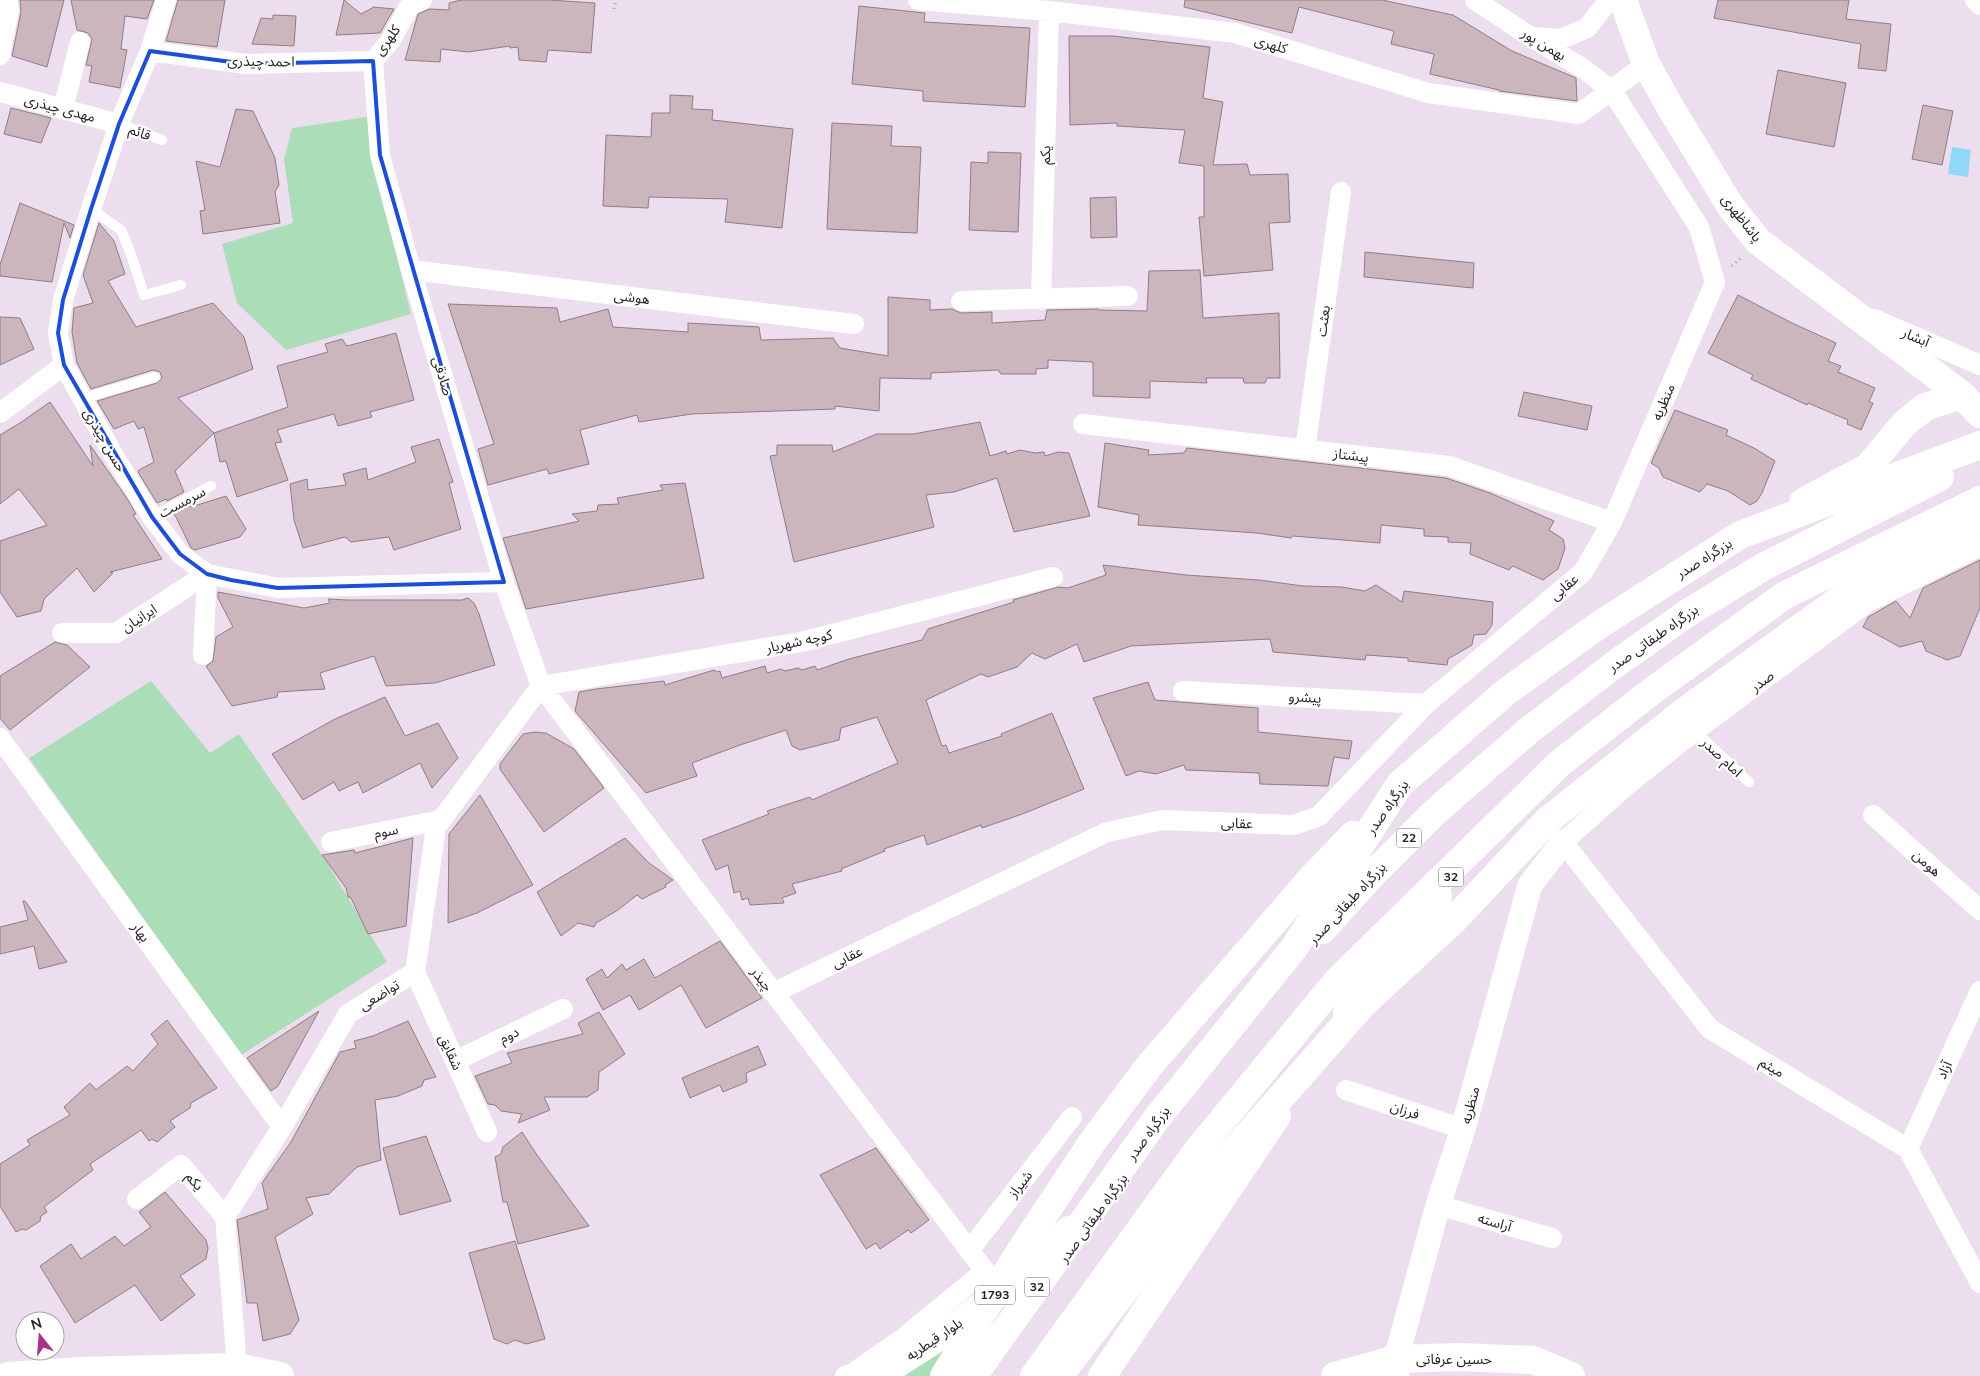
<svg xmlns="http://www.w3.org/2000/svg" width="1980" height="1376" viewBox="0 0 1980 1376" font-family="'Nunito Sans','Noto Sans Arabic',sans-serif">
	<rect width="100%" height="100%" fill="#ecdeee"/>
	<path fill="#abddb8" d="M367 117 372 156 411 314 286 350 237 303 222 244 293 223 284 160 292 128Z
		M151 681 210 753 239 734 322 855 387 962 241 1055 29 758Z
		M948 1347 930 1376H898Z"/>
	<path fill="#91d8f6" d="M1952 147 1971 150 1968 177 1948 174Z"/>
	<path fill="#cbb6bd" stroke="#907d83" d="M20 0H64L47 67 12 56 21 12Z
		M71 0H154L147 19 125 16 121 49 127 50 120 88 89 82 92 66 86 65 92 39 88 33 77 30Z
		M178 0H225L217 47 166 41Z
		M344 0 361 14 374 7 394 9 380 33 336 35Z
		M461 0H549L595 3 591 53 548 50 546 62 519 60 518 47 510 48V46L468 52 441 49 440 62 405 60 418 14 429 9 449 10V3Z
		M1185 0H1382L1453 15 1512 51 1576 78 1577 101 1499 91V90L1430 74 1434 54 1391 44 1394 31 1299 7 1292 33 1184 7Z
		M1718 0H1849L1846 19 1891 24 1886 71 1858 68 1861 44 1714 18Z
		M859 6 925 13 924 22 1030 28 1025 107 923 101V91L852 84Z
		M273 15 296 16 294 46 252 44 261 18 273 19Z
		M1069 36H1113L1210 47 1203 98 1223 102 1213 165 1247 164 1250 175 1288 174 1290 222 1269 223 1273 270 1204 276 1199 217H1204V166L1179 163 1185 130 1117 126V123L1070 125Z
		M1778 70 1846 83 1834 147 1766 134Z
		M670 95 693 96 692 109 713 110 712 120 793 129 782 228 725 222 728 199 649 197 648 208 603 206 606 135 651 137 652 113H670Z
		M1923 105 1953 111 1942 165 1912 159Z
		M11 108 51 118 41 143 4 134Z
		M236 109 253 111 275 158 279 185 275 192 280 223 203 234 200 211 205 210 196 161 220 167Z
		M832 123 892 126 891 146 921 147 917 233 827 229Z
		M988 152 1021 153 1018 232 969 230 971 162 988 163Z
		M1116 197 1117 237 1091 238 1090 198Z
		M20 203 74 225 70 238 64 223 52 282 0 276V265Z
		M99 223 114 241 125 274 108 281 136 327 213 303 244 337 253 369 178 398 214 433 175 471 184 492 167 501 166 499 157 503 138 472 139 470 154 462 144 427 138 429 134 421 114 429 97 401 157 383 162 378 160 372 153 370 91 389 77 363 72 332 74 308 93 303 83 275Z
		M1365 252 1474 263 1473 288 1364 277Z
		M1200 270 1203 318 1279 313 1280 378H1267L1265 383H1244L1243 378H1206L1207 383 1150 381V398L1093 396V362L1048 360V368L1036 369V374H1001L998 370 931 373V379L880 378 879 411 835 406V409L692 414 639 422 637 415 580 430 589 464 549 474 547 469 488 485 478 449 494 444 448 304 557 308 560 322 608 309 613 327 688 332V323L759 327 761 340 833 338 840 348 888 356V297L930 300V310L952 309 961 313 992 312V323L1045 320 1047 310 1098 309V310L1147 311 1149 271Z
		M1738 295 1792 323 1836 343 1828 361 1841 366 1838 372 1875 388 1869 402 1873 403 1861 430 1847 424 1848 420 1808 403 1807 405 1751 379 1753 375 1708 353Z
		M0 317 20 318 34 349 0 365Z
		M396 333 414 400 370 412 372 417 338 426 334 414 277 430 282 442 275 443 288 480 237 497 226 461 220 462 214 433 288 407 277 366 328 352 325 344 342 339 347 346Z
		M1524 392 1592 406 1587 430 1518 416Z
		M50 402 93 466 90 445 128 500 136 514 133 515 162 559 110 572 113 573 94 592 77 568 44 599 41 611 17 617 0 592V541L47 525 19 489 0 504V435L20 423Z
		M1675 410 1728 430 1726 435 1754 448 1775 461 1762 493 1757 501 1750 505 1728 491 1707 484 1700 492 1663 477 1659 468 1651 463Z
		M980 422 990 456 1006 451 1007 454 1020 450 1035 453 1044 452 1045 456 1058 452 1069 453 1090 516 1014 532 997 478 954 492 926 495 934 527 794 562 770 456 777 455V445H832L833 452 877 434H913Z
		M439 439 453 482 449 483 461 529 394 550 389 537 351 542 345 537 303 548 294 520 290 484 307 479 308 490 346 485 343 474 366 468 368 480 416 462 411 447Z
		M1105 443 1149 450 1148 455 1184 453 1187 448 1446 478 1490 493 1554 521 1549 530 1563 539 1565 548 1558 569 1543 580 1513 566 1509 570 1470 554 1471 543 1448 542V537L1424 536V529L1381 525 1380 543 1293 536 1291 538 1257 533 1138 525 1139 515 1098 507Z
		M685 483 704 578 526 609 503 538 579 521 572 514 597 511 598 505 619 504 617 498 663 490 660 485Z
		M226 496 246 529 240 537 195 550 191 548 174 513 190 505 191 507Z
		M1980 560V608L1960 656 1947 660 1926 651 1922 641 1900 647 1863 627 1868 617 1896 601 1910 618 1923 588Z
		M1103 565 1186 575 1259 580 1303 586 1342 587 1365 591 1376 585 1402 602 1404 591 1493 602 1492 625 1486 634 1474 635 1472 645 1448 659 1447 665 1408 661V658L1366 655 1365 660 1273 652 1270 639 1131 646 1084 662 1077 644 1045 659 1032 653 1017 667 988 677 981 674 926 700 942 746 946 745 949 753 1002 736 1001 734 1052 713 1084 789 1025 813 982 828 981 825 927 845 924 835 884 849 885 851 841 869 842 871 792 884 796 893 782 898 784 903 750 905 748 898 742 900 740 891 734 893 728 865 716 870 702 840 769 814 767 811 810 797 812 800 898 763 877 717 841 728 839 740 800 750 792 746 786 730 740 745 692 763 697 776 646 793 575 711 579 692 596 689 664 681 665 685 714 670 717 672 720 671 722 678 765 666 767 673 781 669 785 671 798 668 802 670 815 666 817 670 849 659 922 640 928 629 1014 602 1013 600 1058 587 1068 588 1106 575Z
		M218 592 304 608 330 603 328 599 348 600H462L468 598 474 603 479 614 495 665 435 683 386 686 374 656 320 673 325 689 278 692 277 697 232 706 206 666 213 661 216 637 233 627 218 598Z
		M55 642 67 645 90 667 10 730 0 718V676Z
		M1148 682 1155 700 1258 708V732L1352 741 1349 759 1334 757 1328 786 1260 784 1259 773 1186 770 1184 765 1156 774 1139 771 1126 776 1093 698Z
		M385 697 405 736 438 723 458 758 432 788 420 763 363 793 358 782 339 791 334 782 303 800 272 754 335 719Z
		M535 732 546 733 574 749 604 788 544 832 500 769V764L523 734Z
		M480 795 533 885 477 913 448 923 449 834Z
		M413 838 406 926 368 934 351 898 348 897 346 888 322 855 354 850 355 853Z
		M625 838 649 863 673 880 665 885 666 887 642 899 637 895 618 910 596 923 594 927 578 923 561 936 537 892Z
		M23 901H25L67 962 39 969 34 946 0 954V927L28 920Z
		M720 941 762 998 706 1028 681 985 639 1010 630 995 603 1010 586 979 602 969 607 978 622 964 626 970 644 959 655 978Z
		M319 1011 278 1086 271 1091 247 1058Z
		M599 1012 625 1054 599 1072 598 1090 587 1097H544L550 1110 518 1123 522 1114 501 1111 495 1105 488 1104 475 1076 512 1063 507 1053 583 1034 578 1023Z
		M167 1020 217 1088 191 1103 190 1108 170 1121 175 1127 157 1142 152 1139 149 1141 141 1130 90 1164 93 1170 44 1207 47 1212 41 1216 40 1221 26 1230 22 1229 16 1232 0 1206V1164L30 1145 27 1140 70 1115 64 1107 90 1083 96 1090 127 1066 133 1071 158 1044 151 1034Z
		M408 1021 436 1077 424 1080 422 1086 398 1096 375 1100 381 1160 357 1167 329 1194 306 1198 313 1214 275 1237 299 1320 290 1334 263 1341 257 1303H247L237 1220 268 1209 262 1183 291 1142 340 1052 356 1048 354 1041 373 1036Z
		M758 1046 766 1065 746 1073 747 1082 723 1092 720 1085 690 1098 682 1078Z
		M522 1132 537 1155 589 1226 518 1244 507 1202H503L495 1157 501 1154 503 1147Z
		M426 1136 451 1201 400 1215 383 1148Z
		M876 1148 929 1220 911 1233 908 1230 880 1249 876 1243 866 1249 820 1175Z
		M165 1192 206 1240 208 1248 206 1259 180 1276 195 1295 161 1321 135 1285 75 1323 40 1266 71 1244 81 1259 115 1236 124 1246 151 1227 139 1212Z
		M515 1241 545 1339 526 1344 515 1340 507 1344 494 1339 469 1253Z"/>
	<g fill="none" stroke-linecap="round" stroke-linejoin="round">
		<path stroke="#aea3b0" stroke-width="3" stroke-dasharray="1 4" stroke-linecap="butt" d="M614 9 616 0
			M1732 266 1742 257"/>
		<path stroke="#fff" stroke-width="10" d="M119 124 162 140
			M91 209 121 230 131 254 144 295 181 285
			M81 399 155 377
			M152 517 211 486
			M1695 731 1749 782"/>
		<path stroke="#fff" stroke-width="20" d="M166 0 150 51 119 124 91 209 63 300 58 333 64 365 114 456 152 517 180 554 207 574 278 588 504 582
			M918 0 1049 11 1235 33 1428 93 1579 114 1646 64
			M1975 0 1980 5
			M1535 37 1561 39 1587 28 1606 4 1607 0
			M150 51 246 64 373 61
			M0 55 9 10 8 0
			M373 61 380 155 411 270 504 582 541 686 985 1271 902 1339 853 1373 845 1376
			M373 61 391 40 410 5 422 0
			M0 92 119 124
			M63 109 80 42
			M411 270 854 324
			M1041 300 1049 11
			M961 301 1128 296
			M1874 319 1980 365
			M0 413 64 365
			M1083 424 1449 466 1612 522
			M1305 450 1341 192
			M1980 546 1868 602 1695 731 1626 786 1563 842 1710 1029 1908 1149 1980 1283
			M62 633H116L207 574
			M203 655 207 574
			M541 686 801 642 1053 577
			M1183 691 1426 704
			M0 738 282 1127
			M1873 815 1980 910
			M331 842 441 820
			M415 972 487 1132
			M773 993 1107 832 1163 820 1294 825 1319 816 1426 704 1583 572 1612 522 1715 282 1699 227 1612 91 1584 69 1531 37 1475 0
			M455 1061 563 1009
			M1346 1090 1463 1129
			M1908 1149 1980 991
			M137 1199 181 1165 225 1217
			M1438 1205 1552 1238
			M969 1251 1072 1117
			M237 1367 225 1217 282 1127 348 1014 415 972 436 827 541 686"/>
		<path stroke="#fff" stroke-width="25" d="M1397 1376 1396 1359 1438 1205 1463 1129 1530 885 1563 842"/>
		<path stroke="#fff" stroke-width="28" d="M1623 0 1646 64 1673 112 1731 207 1758 241 1962 395 1980 414
			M1803 502 1868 467 1905 423 1925 407 1962 395
			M1335 1376 1396 1359 1459 1357 1533 1360 1571 1376"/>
		<path stroke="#fff" stroke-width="28" d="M1347 1012 1372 975 1438 897
			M8 1376 80 1371 237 1367 280 1376
			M878 1376 956 1326 1024 1273 1069 1230
			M1102 1376 1277 1116"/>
		<path stroke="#fff" stroke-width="28" d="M1322 930 1368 879 1435 812 1528 731 1614 665 1689 612 1763 567 1940 477
			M944 1376 1022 1248 1093 1141 1149 1066 1310 880 1353 835
			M973 1376 1157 1118 1294 948 1400 784 1506 692 1599 625 1740 535 1980 445
			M1034 1376 1197 1151 1338 980 1560 763 1652 691 1785 595 1980 500
			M1059 1376 1218 1169 1363 1004 1454 920 1547 821 1685 711 1836 602 1980 519"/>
	</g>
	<path fill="none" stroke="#1d4ed8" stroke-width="4" stroke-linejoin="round" d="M150 51 246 64 373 61 380 155 504 582 278 588 231 580 207 574 180 554 152 517 64 365 58 333 63 300 91 209 119 124Z"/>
	<g text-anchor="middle" stroke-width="4.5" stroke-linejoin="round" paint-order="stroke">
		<g fill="#fff" stroke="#666366" stroke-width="1">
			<rect x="1396.5" y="828.5" width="25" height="19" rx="4"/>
			<rect x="1438.5" y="867.5" width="25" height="19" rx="4"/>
			<rect x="1024.5" y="1277.5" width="25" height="19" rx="4"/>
			<rect x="975" y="1285.5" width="40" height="19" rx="4"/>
		</g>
		<g font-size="12" font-weight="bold" fill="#252025">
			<text x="1409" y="842">22</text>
			<text x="1451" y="881">32</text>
			<text x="1037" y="1291">32</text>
			<text x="995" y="1299">1793</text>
		</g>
		<g font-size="14" fill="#252025" stroke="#fff">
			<text transform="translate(387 40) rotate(-54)" y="5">کلهری</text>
			<text transform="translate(1271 44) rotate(17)" y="5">کلهری</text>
			<text transform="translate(1544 44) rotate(31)" y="5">بهمن پور</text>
			<text transform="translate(261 61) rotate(1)" y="5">احمد چیذری</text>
			<text transform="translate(60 108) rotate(15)" y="5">مهدی چیذری</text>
			<text transform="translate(140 132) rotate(20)" y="5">قائم</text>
			<text transform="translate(1045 155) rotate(-88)" y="5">یکم</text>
			<text transform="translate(1742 218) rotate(52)" y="5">پاشاظهری</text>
			<text transform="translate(632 297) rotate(7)" y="5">هوشی</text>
			<text transform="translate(1323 321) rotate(-82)" y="5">بعثت</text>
			<text transform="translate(1916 337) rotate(23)" y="5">آبشار</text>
			<text transform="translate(443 376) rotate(73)" y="5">صادقی</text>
			<text transform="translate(1663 402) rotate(-67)" y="5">منظریه</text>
			<text transform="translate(105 440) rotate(60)" y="5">حسن چیذری</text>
			<text transform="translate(1351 455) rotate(7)" y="5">پیشتاز</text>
			<text transform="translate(182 502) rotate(-28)" y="5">سرمست</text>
			<text transform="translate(1704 558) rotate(-32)" y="5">بزرگراه صدر</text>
			<text transform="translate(1564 587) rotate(-40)" y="5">عقابی</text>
			<text transform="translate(139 618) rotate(-33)" y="5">ایرانیان</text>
			<text transform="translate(1653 638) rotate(-35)" y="5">بزرگراه طبقاتی صدر</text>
			<text transform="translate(799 641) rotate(-12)" y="5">کوچه شهریار</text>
			<text transform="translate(1762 681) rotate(-37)" y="5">صدر</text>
			<text transform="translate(1305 697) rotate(3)" y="5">پیشرو</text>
			<text transform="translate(1722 757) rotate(43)" y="5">امام صدر</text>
			<text transform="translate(1387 807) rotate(-55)" y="5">بزرگراه صدر</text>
			<text transform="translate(1237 823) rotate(2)" y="5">عقابی</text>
			<text transform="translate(386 831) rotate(-11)" y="5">سوم</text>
			<text transform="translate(1927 863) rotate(42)" y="5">هومن</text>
			<text transform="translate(1347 903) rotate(-47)" y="5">بزرگراه طبقاتی صدر</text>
			<text transform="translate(141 932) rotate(54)" y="5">بهار</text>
			<text transform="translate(847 957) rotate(-26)" y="5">عقابی</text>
			<text transform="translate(762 979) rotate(53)" y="5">چیذر</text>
			<text transform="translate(379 995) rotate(-32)" y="5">تواضعی</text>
			<text transform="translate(509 1035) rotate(-26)" y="5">دوم</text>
			<text transform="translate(451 1052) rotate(66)" y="5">شقایق</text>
			<text transform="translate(1772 1067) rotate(31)" y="5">میثم</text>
			<text transform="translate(1944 1070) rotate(-65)" y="5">آزاد</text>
			<text transform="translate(1470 1105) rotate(-75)" y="5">منظریه</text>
			<text transform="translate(1405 1110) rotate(19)" y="5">فرزان</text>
			<text transform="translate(1148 1133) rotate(-54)" y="5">بزرگراه صدر</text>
			<text transform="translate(195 1181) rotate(50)" y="5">یکم</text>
			<text transform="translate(1020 1184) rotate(-52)" y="5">شیراز</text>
			<text transform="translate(1093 1218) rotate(-54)" y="5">بزرگراه طبقاتی صدر</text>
			<text transform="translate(1495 1222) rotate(17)" y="5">آراسته</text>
			<text transform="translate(934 1339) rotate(-34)" y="5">بلوار قیطریه</text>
			<text x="1454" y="1364">حسین عرفاتی</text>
		</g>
	</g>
	<g transform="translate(40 1336) rotate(343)"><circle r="24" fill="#ffffff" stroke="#a8a6a8"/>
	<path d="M0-4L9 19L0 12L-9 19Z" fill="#a9338a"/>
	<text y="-8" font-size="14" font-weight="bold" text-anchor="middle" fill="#252025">N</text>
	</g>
</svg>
